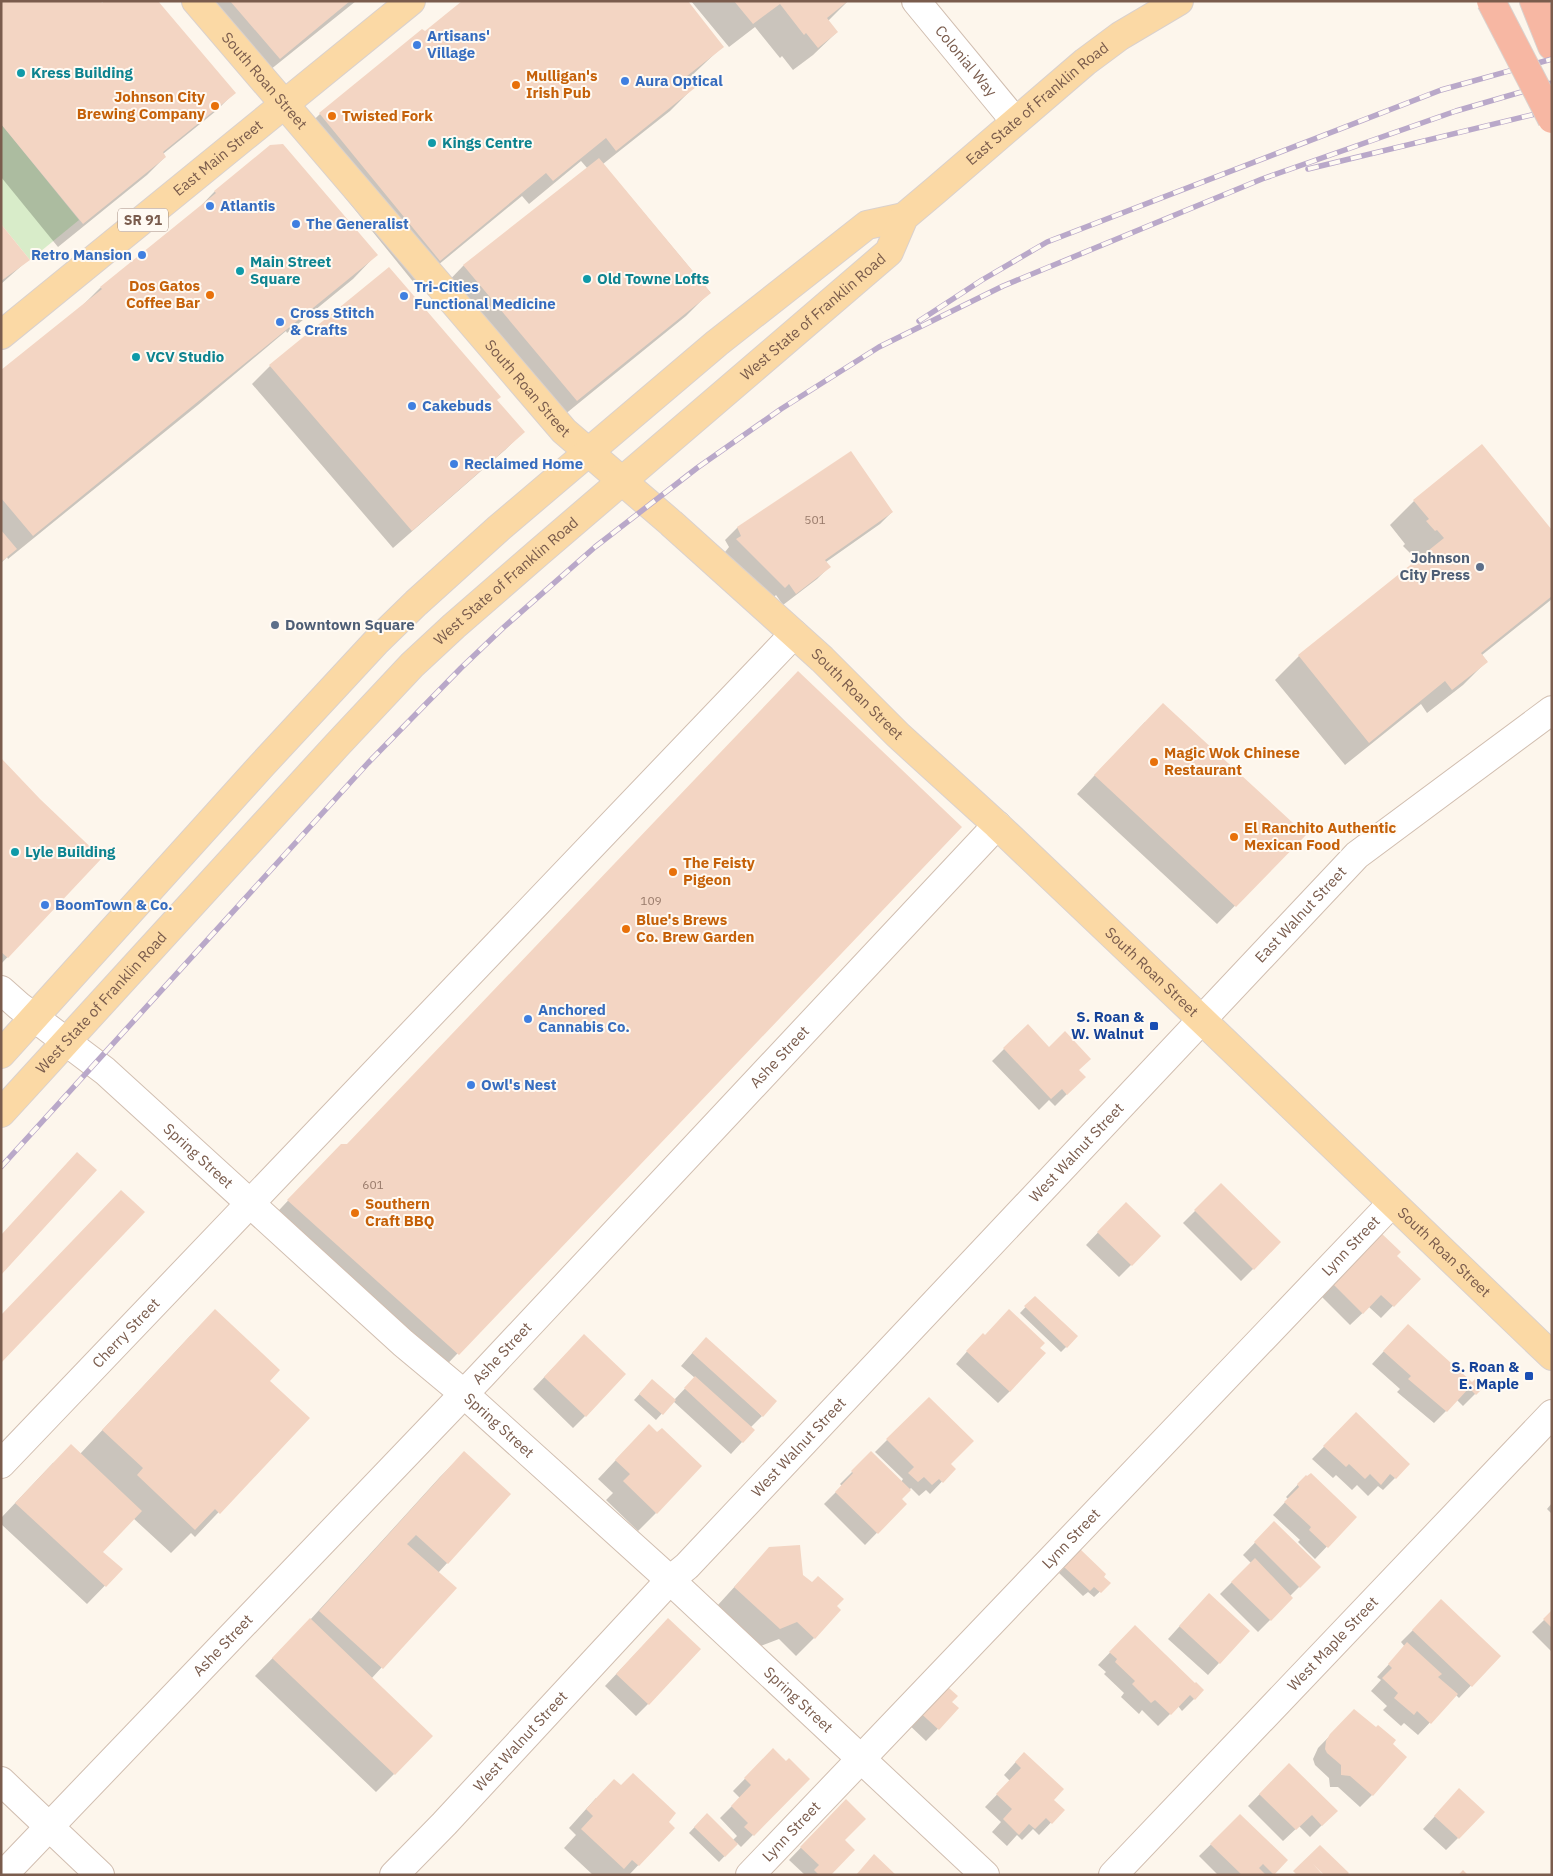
<svg xmlns="http://www.w3.org/2000/svg" width="1553" height="1876" viewBox="0 0 1553 1876" font-family="'IBM Plex Sans',sans-serif">
	<rect width="100%" height="100%" fill="#fdf6ec"/>
	<path fill="#d8ecc9" d="M1 124 79 220 30 260 1 224Z"/>
	<path fill="#0003" d="M1 1 102 4 234 93 216 111 163 154 165 157 147 175 58 247 1 177Z
		M197 1H356L255 82Z
		M691 1H848L828 21 837 32 813 55 793 70 782 56 780 58 755 27 729 47Z
		M425 33 722 47 688 79 694 87 670 111 603 164 710 292 686 316 553 424 440 290 463 266 588 169 581 161 529 204 522 196 415 284 296 137 320 114Z
		M215 191 376 255 353 279 287 333 286 331 198 405 8 559 7 557 1 563V372L80 308 100 288 196 211Z
		M1 226 28 260 1 284Z
		M270 366 496 401 523 432 505 450 393 548 252 384Z
		M1482 446 1552 532V599L1482 655 1487 661 1463 685 1427 713 1421 704 1345 765 1275 680 1299 656 1419 560 1413 552 1411 554 1403 546 1405 544 1390 525 1414 501Z
		M850 453 892 512 880 524 826 562 829 567 817 579 783 605 776 595 772 599 725 552 729 547 725 540 737 528Z
		M1145 722 1304 835 1217 924 1077 794Z
		M1 760 39 800 101 858 1 964Z
		M961 827 434 1378 265 1225 317 1170 346 1145Z
		M1049 1048 1084 1077 1055 1106 1049 1100 1039 1110 992 1061 1004 1049Z
		M1221 1185 1280 1242 1241 1281 1183 1223Z
		M1126 1203 1160 1236 1119 1277 1086 1245Z
		M1379 1233 1396 1256 1419 1279 1381 1318 1369 1307 1350 1325 1319 1294Z
		M1035 1297 1076 1337 1061 1352 1020 1313Z
		M191 1335 308 1418 195 1537 191 1533 171 1553 133 1518 102 1552 121 1569 87 1604 1 1524V1518L53 1463 80 1454Z
		M1396 1338 1472 1384 1484 1385 1463 1406 1457 1400 1434 1423 1397 1392 1400 1389 1372 1364Z
		M971 1347 1010 1391 998 1403 956 1364Z
		M572 1348 585 1416 573 1428 533 1389Z
		M694 1351 762 1416 750 1428 742 1442 731 1454 673 1401 656 1420 634 1400 647 1386 674 1400 695 1378 681 1366Z
		M929 1398 949 1464 954 1469 930 1494 926 1490 919 1496 911 1488 900 1499 905 1504 865 1545 824 1504 842 1486 840 1484 871 1453 901 1482 903 1479 875 1452Z
		M1356 1414 1409 1464 1383 1490 1378 1486 1368 1496 1357 1485 1352 1490 1336 1475 1333 1478 1312 1459Z
		M631 1444 656 1513 638 1531 606 1500 613 1493 598 1479Z
		M464 1453 510 1494 438 1573 455 1588 371 1679 394 1774 376 1792 255 1676 310 1620 440 1477Z
		M1306 1476 1355 1517 1315 1559 1298 1542 1300 1540 1273 1515 1288 1499 1286 1497Z
		M1552 1503V1514L1547 1509Z
		M1274 1523 1319 1567 1290 1596 1292 1598 1258 1632 1220 1594 1251 1563 1243 1555Z
		M770 1548 802 1575 814 1638 796 1656 779 1639 761 1646 717 1606Z
		M1080 1551 1109 1583 1094 1597 1088 1592 1083 1596 1059 1573Z
		M1442 1601 1499 1656 1459 1698 1456 1695 1418 1735 1404 1723 1401 1726 1383 1710 1387 1706 1371 1691 1381 1680 1377 1677 1405 1647 1401 1642Z
		M1197 1607 1219 1663 1208 1675 1168 1639Z
		M1552 1612V1652L1532 1632Z
		M656 1632 648 1704 636 1716 605 1686Z
		M1123 1639 1203 1690 1182 1711 1178 1706 1158 1726 1142 1710 1139 1714 1121 1697 1124 1693 1104 1674 1106 1672 1098 1665Z
		M951 1702 958 1708 926 1741 905 1721Z
		M1354 1711 1372 1795 1360 1807 1338 1787H1330L1329 1778 1315 1765 1313 1759 1318 1748Z
		M773 1750 786 1763 808 1779 741 1847 737 1843 719 1862 689 1833 707 1814 733 1840 737 1836 720 1818 740 1798 733 1791Z
		M1024 1753 1052 1800 1063 1810 1039 1835 1033 1829 1022 1840 1017 1835 1007 1846 992 1832 1001 1822 985 1807 1010 1781 1004 1775Z
		M1289 1764 1336 1811 1310 1837 1299 1826 1283 1841 1248 1806Z
		M596 1798 667 1822 673 1828 629 1875H593L564 1848 576 1835 569 1828Z
		M1448 1802 1458 1838 1446 1850 1423 1829Z
		M834 1813 830 1875H805L789 1860Z
		M1240 1816 1286 1860 1272 1875H1218L1199 1856Z"/>
	<path fill="#f3d5c3" d="M1 1H101L102 3 104 1H158L236 93 163 152 166 157 83 224 1 124Z
		M230 1H350L280 59Z
		M462 1H688L724 47 687 76 696 87 616 151 606 138 553 181 546 173 440 261 319 113 422 29 425 31Z
		M734 1H848L827 18 838 32 818 48 806 33 804 35 780 4 753 24Z
		M283 144 378 255 33 536 1 498V370L102 289 100 287 216 193 214 191 270 145Z
		M599 158 711 293 577 401 463 265Z
		M1 224 30 260 1 281Z
		M389 267 501 397 497 400 525 432 412 531 269 365Z
		M1482 444 1552 530V596L1481 653 1488 662 1452 690 1445 681 1369 743 1298 655 1444 538 1437 530 1435 531 1426 521 1429 519 1413 500Z
		M851 451 893 512 825 560 831 567 796 594 789 584 785 588 736 539 741 536 737 527Z
		M1 530 17 549 1 562Z
		M798 671 962 827 459 1355 287 1200 341 1144H347Z
		M1163 703 1306 835 1236 907 1094 775Z
		M1 758 40 799 102 858 8 958 1 952Z
		M1028 1024 1049 1047 1065 1031 1091 1059 1079 1070 1086 1077 1067 1095 1062 1089 1051 1099 1003 1048Z
		M77 1152 97 1170 1 1275V1235Z
		M1221 1183 1281 1242 1254 1270 1194 1210Z
		M121 1190 145 1212 1 1363V1315Z
		M1126 1202 1161 1236 1132 1266 1097 1232Z
		M1379 1231 1401 1252 1397 1256 1421 1279 1394 1307 1381 1295 1363 1314 1330 1281Z
		M1035 1296 1078 1336 1067 1348 1024 1306Z
		M215 1309 280 1370 270 1381 310 1418 220 1514 215 1509 195 1530 137 1475 143 1468 102 1430Z
		M1009 1309 1045 1343 1040 1348 1046 1353 1010 1392 966 1351 983 1333 985 1335Z
		M1408 1324 1472 1382 1477 1377 1486 1385 1476 1395 1469 1388 1447 1412 1408 1379 1411 1376 1383 1351Z
		M584 1334 626 1374 586 1417 544 1377Z
		M706 1337 777 1401 763 1417 692 1353Z
		M695 1376 755 1430 743 1443 684 1388Z
		M652 1379 676 1400 663 1415 639 1394Z
		M929 1397 974 1441 951 1464 956 1469 943 1483 939 1479 932 1485 924 1477 918 1482 908 1473 914 1467 886 1439Z
		M1356 1412 1410 1464 1396 1479 1390 1474 1381 1485 1370 1474 1365 1479 1349 1464 1346 1467 1323 1446Z
		M649 1424 657 1432 662 1428 702 1466 657 1514 623 1481 630 1474 615 1460Z
		M71 1444 142 1511 103 1552 123 1569 106 1587 15 1503Z
		M464 1451 511 1494 448 1564 416 1535 407 1544 457 1588 383 1669 319 1611Z
		M871 1451 911 1490 902 1499 907 1504 878 1534 835 1492 853 1473 851 1471Z
		M1311 1473 1357 1517 1328 1548 1309 1530 1311 1527 1284 1502 1299 1487 1297 1484 1306 1475 1307 1476Z
		M1274 1521 1321 1567 1300 1588 1254 1542Z
		M800 1545 803 1575 812 1582 818 1576 844 1599 837 1606 841 1610 815 1639 797 1622 780 1629 734 1587 769 1547Z
		M1080 1549 1106 1574 1104 1577 1111 1583 1101 1593 1094 1587 1090 1591 1064 1567Z
		M1255 1558 1293 1598 1271 1621 1231 1582Z
		M1209 1593 1250 1631 1220 1664 1179 1626Z
		M1441 1599 1501 1656 1472 1687 1412 1630Z
		M1552 1610V1628L1543 1619Z
		M310 1618 433 1736 395 1775 272 1658Z
		M668 1618 701 1649 649 1705 616 1674Z
		M1135 1625 1195 1683 1196 1682 1204 1690 1195 1700 1190 1695 1171 1715 1155 1700 1151 1703 1132 1684 1135 1681 1115 1662 1117 1659 1109 1652Z
		M1407 1642 1442 1674 1438 1677 1458 1694 1431 1724 1417 1711 1414 1715 1394 1698 1398 1693 1382 1678 1392 1668 1388 1664Z
		M941 1681 958 1696 952 1702 959 1708 939 1730 916 1709Z
		M1354 1709 1376 1727 1378 1725 1396 1740 1393 1744 1407 1757 1373 1796 1350 1776 1341 1775V1765L1327 1753 1325 1749 1326 1741 1330 1734Z
		M773 1748 786 1761 789 1758 810 1779 754 1836 744 1827 748 1823 731 1806 751 1785 744 1778Z
		M1024 1752 1064 1789 1054 1800 1065 1810 1052 1824 1046 1818 1035 1829 1029 1824 1019 1835 1003 1819 1012 1809 996 1794 1021 1768 1015 1762Z
		M1289 1763 1338 1811 1322 1826 1312 1815 1296 1830 1259 1794Z
		M633 1773 676 1813 669 1822 675 1828 639 1866 632 1860 624 1869 581 1829 593 1816 586 1809 614 1779 621 1785Z
		M1459 1788 1485 1812 1459 1839 1434 1816Z
		M846 1799 866 1819 845 1840 855 1850 831 1875H819L814 1870 819 1865 800 1847Z
		M707 1813 738 1844 725 1857 694 1827Z
		M1240 1814 1288 1860 1274 1875 1263 1864 1259 1868 1266 1875H1242L1210 1844Z
		M1320 1845 1349 1873 1347 1875H1324L1313 1864 1323 1875H1297L1293 1871Z
		M874 1854 896 1875H856Z
		M1463 1870 1468 1875H1458Z"/>
	<g fill="none" stroke-linecap="round" stroke-linejoin="round">
		<g stroke="#d1beb0" stroke-width="30">
			<g id="minor">
				<path id="s1" d="M916 1 1015 121"/>
				<path id="s2" d="M1 990 19 1006 105 1071 403 1343 463 1393 670 1580 985 1875"/>
				<path id="s3" d="M1 1464 794 634"/>
				<path d="M1 1781 100 1875"/>
				<path id="s4" d="M3 1875 481 1376 997 825"/>
				<path id="s5" d="M394 1875 444 1824 670 1580 687 1566 1357 855 1552 710"/>
				<path id="s6" d="M750 1875 1392 1203"/>
				<path id="s7" d="M1113 1875 1552 1414"/>
			</g>
		</g>
		<g stroke="#dad1cd" stroke-width="30">
			<g id="major">
				<path id="s8" d="M196 1 564 431 671 523 822 659 898 735 997 825 1202 1020 1552 1356"/>
				<path id="s9" d="M1 335 411 1"/>
				<path d="M1 1054 262 765 376 642 416 603 499 528 717 343 867 225 904 217"/>
				<path id="s10" d="M1 1113 337 745 412 665 454 626 538 553 889 252 904 217 936 190 1085 62 1120 36 1179 1"/>
			</g>
		</g>
		<g stroke="#dad1cd" stroke-width="30">
			<path id="highway" d="M1534 1 1552 46"/>
		</g>
		<use href="#minor" stroke="#fff" stroke-width="28"/>
		<use href="#major" stroke="#fbd9a5" stroke-width="28"/>
		<use href="#highway" stroke="#f7b7a3" stroke-width="28"/>
		<g stroke="#b9a8c9" stroke-width="5.5">
			<path id="rail" d="M1308 169 1552 110
				M919 321 982 280 1047 242 1441 90 1552 59
				M1 1167 368 763 461 668 504 627 595 547 697 468 781 409 879 347 1003 286 1262 179 1456 111 1552 83"/>
		</g>
		<use href="#rail" stroke="#fffaf3" stroke-width="4" stroke-dasharray="11" stroke-linecap="butt"/>
		<g stroke="#dad1cd" stroke-width="30" stroke-linecap="butt">
			<path id="highway-bridge" d="M1491 1 1552 119"/>
		</g>
		<use href="#highway-bridge" stroke="#f7b7a3" stroke-width="28"/>
	</g>
	<g fill="#3f7fe0" stroke="#fffaf3" stroke-width="2">
		<circle cx="417" cy="45" r="5"/>
		<circle cx="625" cy="81" r="5"/>
		<circle cx="210" cy="206" r="5"/>
		<circle cx="296" cy="224" r="5"/>
		<circle cx="142" cy="255" r="5"/>
		<circle cx="404" cy="296" r="5"/>
		<circle cx="280" cy="322" r="5"/>
		<circle cx="412" cy="406" r="5"/>
		<circle cx="454" cy="464" r="5"/>
		<circle cx="45" cy="905" r="5"/>
		<circle cx="528" cy="1019" r="5"/>
		<circle cx="471" cy="1085" r="5"/>
	</g>
	<g fill="#0f9aa8" stroke="#fffaf3" stroke-width="2">
		<circle cx="21" cy="73" r="5"/>
		<circle cx="432" cy="143" r="5"/>
		<circle cx="240" cy="271" r="5"/>
		<circle cx="587" cy="279" r="5"/>
		<circle cx="136" cy="357" r="5"/>
		<circle cx="15" cy="852" r="5"/>
	</g>
	<g fill="#e8710a" stroke="#fffaf3" stroke-width="2">
		<circle cx="516" cy="85" r="5"/>
		<circle cx="215" cy="106" r="5"/>
		<circle cx="332" cy="116" r="5"/>
		<circle cx="210" cy="295" r="5"/>
		<circle cx="1154" cy="762" r="5"/>
		<circle cx="1234" cy="837" r="5"/>
		<circle cx="673" cy="872" r="5"/>
		<circle cx="626" cy="929" r="5"/>
		<circle cx="355" cy="1213" r="5"/>
	</g>
	<g fill="#5c6f8a" stroke="#fffaf3" stroke-width="2">
		<circle cx="1480" cy="567" r="5"/>
		<circle cx="275" cy="625" r="5"/>
	</g>
	<g fill="#1a4fb4" stroke="#fffaf3" stroke-width="2">
		<rect x="1149" y="1021" width="10" height="10" rx="2.5"/>
		<rect x="1524" y="1371" width="10" height="10" rx="2.5"/>
	</g>
	<g text-anchor="middle" stroke-width="4" stroke-linejoin="round" paint-order="stroke">
		<g font-size="12" fill="#987a6a">
			<text x="815" y="524">501</text>
			<text x="651" y="905">109</text>
			<text x="373" y="1189">601</text>
		</g>
		<rect fill="#fffaf3" stroke="#a28b7f" stroke-width="1" x="118" y="208.5" width="50" height="23" rx="4"/>
		<g font-size="14" font-weight="bold" fill="#7a5c4d">
			<text x="143" y="225">SR 91</text>
		</g>
		<g font-size="15" font-weight="bold" fill="#366cbe" stroke="#fffaf3" text-anchor="start">
			<text x="427" y="41">Artisans'<tspan x="427" dy="17">Village</tspan></text>
			<text x="635" y="86">Aura Optical</text>
			<text x="220" y="211">Atlantis</text>
			<text x="306" y="229">The Generalist</text>
			<text x="132" y="260" text-anchor="end">Retro Mansion</text>
			<text x="414" y="292">Tri-Cities<tspan x="414" dy="17">Functional Medicine</tspan></text>
			<text x="290" y="318">Cross Stitch<tspan x="290" dy="17">&amp; Crafts</tspan></text>
			<text x="422" y="411">Cakebuds</text>
			<text x="464" y="469">Reclaimed Home</text>
			<text x="55" y="910">BoomTown &amp; Co.</text>
			<text x="538" y="1015">Anchored<tspan x="538" dy="17">Cannabis Co.</tspan></text>
			<text x="481" y="1090">Owl's Nest</text>
		</g>
		<g font-size="15" fill="#7a5c4d" stroke="#fffaf3">
			<text dy="5" stroke="none"><textPath href="#s1" startOffset="78">Colonial Way</textPath></text>
			<text dy="5" stroke="none"><textPath href="#s8" startOffset="105">South Roan Street</textPath></text>
			<text dy="5" stroke="none"><textPath href="#s10" startOffset="1452">East State of Franklin Road</textPath></text>
			<text dy="5" stroke="none"><textPath href="#s9" startOffset="280">East Main Street</textPath></text>
			<text dy="5" stroke="none"><textPath href="#s10" startOffset="1139">West State of Franklin Road</textPath></text>
			<text dy="5" stroke="none"><textPath href="#s8" startOffset="510">South Roan Street</textPath></text>
			<text dy="5" stroke="none"><textPath href="#s10" startOffset="734">West State of Franklin Road</textPath></text>
			<text dy="5" stroke="none"><textPath href="#s8" startOffset="960">South Roan Street</textPath></text>
			<text dy="5" stroke="none"><textPath href="#s5" startOffset="1321">East Walnut Street</textPath></text>
			<text dy="5" stroke="none"><textPath href="#s8" startOffset="1365">South Roan Street</textPath></text>
			<text dy="5" stroke="none"><textPath href="#s10" startOffset="149">West State of Franklin Road</textPath></text>
			<text dy="5" stroke="none"><textPath href="#s4" startOffset="1128">Ashe Street</textPath></text>
			<text dy="5" stroke="none"><textPath href="#s5" startOffset="994">West Walnut Street</textPath></text>
			<text dy="5" stroke="none"><textPath href="#s2" startOffset="258">Spring Street</textPath></text>
			<text dy="5" stroke="none"><textPath href="#s6" startOffset="870">Lynn Street</textPath></text>
			<text dy="5" stroke="none"><textPath href="#s8" startOffset="1770">South Roan Street</textPath></text>
			<text dy="5" stroke="none"><textPath href="#s3" startOffset="181">Cherry Street</textPath></text>
			<text dy="5" stroke="none"><textPath href="#s4" startOffset="722">Ashe Street</textPath></text>
			<text dy="5" stroke="none"><textPath href="#s2" startOffset="662">Spring Street</textPath></text>
			<text dy="5" stroke="none"><textPath href="#s5" startOffset="589">West Walnut Street</textPath></text>
			<text dy="5" stroke="none"><textPath href="#s6" startOffset="465">Lynn Street</textPath></text>
			<text dy="5" stroke="none"><textPath href="#s7" startOffset="319">West Maple Street</textPath></text>
			<text dy="5" stroke="none"><textPath href="#s4" startOffset="318">Ashe Street</textPath></text>
			<text dy="5" stroke="none"><textPath href="#s2" startOffset="1068">Spring Street</textPath></text>
			<text dy="5" stroke="none"><textPath href="#s5" startOffset="184">West Walnut Street</textPath></text>
			<text dy="5" stroke="none"><textPath href="#s6" startOffset="60">Lynn Street</textPath></text>
		</g>
		<g font-size="15" font-weight="bold" fill="#0d838f" stroke="#fffaf3" text-anchor="start">
			<text x="31" y="78">Kress Building</text>
			<text x="442" y="148">Kings Centre</text>
			<text x="250" y="267">Main Street<tspan x="250" dy="17">Square</tspan></text>
			<text x="597" y="284">Old Towne Lofts</text>
			<text x="146" y="362">VCV Studio</text>
			<text x="25" y="857">Lyle Building</text>
		</g>
		<g font-size="15" font-weight="bold" fill="#c56008" stroke="#fffaf3" text-anchor="start">
			<text x="526" y="81">Mulligan's<tspan x="526" dy="17">Irish Pub</tspan></text>
			<text x="205" y="102" text-anchor="end">Johnson City<tspan x="205" dy="17">Brewing Company</tspan></text>
			<text x="342" y="121">Twisted Fork</text>
			<text x="200" y="291" text-anchor="end">Dos Gatos<tspan x="200" dy="17">Coffee Bar</tspan></text>
			<text x="1164" y="758">Magic Wok Chinese<tspan x="1164" dy="17">Restaurant</tspan></text>
			<text x="1244" y="833">El Ranchito Authentic<tspan x="1244" dy="17">Mexican Food</tspan></text>
			<text x="683" y="868">The Feisty<tspan x="683" dy="17">Pigeon</tspan></text>
			<text x="636" y="925">Blue's Brews<tspan x="636" dy="17">Co. Brew Garden</tspan></text>
			<text x="365" y="1209">Southern<tspan x="365" dy="17">Craft BBQ</tspan></text>
		</g>
		<g font-size="15" font-weight="bold" fill="#4e5e75" stroke="#fffaf3" text-anchor="end">
			<text x="1470" y="563">Johnson<tspan x="1470" dy="17">City Press</tspan></text>
			<text x="285" y="630" text-anchor="start">Downtown Square</text>
		</g>
		<g font-size="15" font-weight="bold" fill="#164399" stroke="#fffaf3" text-anchor="end">
			<text x="1144" y="1022">S. Roan &amp;<tspan x="1144" dy="17">W. Walnut</tspan></text>
			<text x="1519" y="1372">S. Roan &amp;<tspan x="1519" dy="17">E. Maple</tspan></text>
		</g>
	</g>
	<rect width="1553" height="1876" fill="none" stroke="#7a5c4d" stroke-width="5"/>
</svg>
